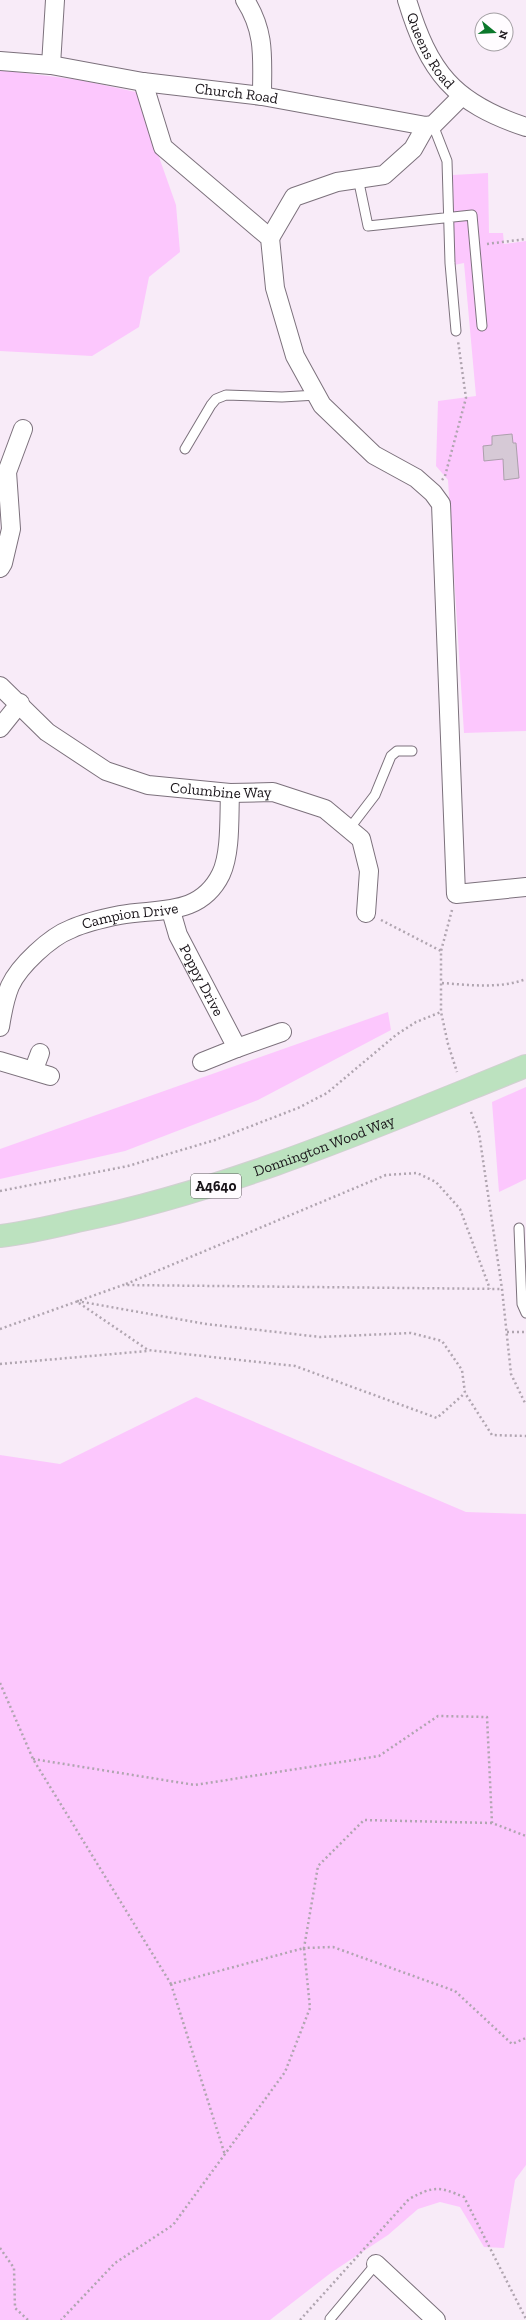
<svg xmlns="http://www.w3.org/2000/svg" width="526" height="2320" viewBox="0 0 526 2320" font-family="'Zilla Slab',serif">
	<rect width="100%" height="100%" fill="#f8ebf8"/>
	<path fill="#fcc7fd" d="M0 70 80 80 136 92 176 205 180 252 149 277 139 327 92 356 0 351Z
		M488 173 489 233H503L504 244 526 241V731L464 733 448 480 436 466 438 401 476 396 464 263 454 265 453 175Z
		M388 1012 391 1030 258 1100 125 1151 0 1179V1149Z
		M526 1087V1179L499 1192 492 1102Z
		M196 1397 466 1512 526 1514V2165L515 2180 504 2248 484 2247 460 2207 440 2202 418 2209 388 2235 332 2272 270 2320H0V1455L60 1464Z"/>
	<path fill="#d6c9d6" stroke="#ac9fac" d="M512 434 513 443H516L519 478 504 480 503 459 484 461 483 446 492 445V436Z"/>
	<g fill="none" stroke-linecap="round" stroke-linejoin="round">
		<g stroke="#7c717c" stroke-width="11">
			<path id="lane" d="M433 125 447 161 450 263 456 331
				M358 178 368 226 472 215 482 326
				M185 449 211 405 216 399 226 395 282 397 317 395
				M349 829 375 795 391 756 397 751H412
				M519 1228 522 1304 526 1313
				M330 2319 376 2264"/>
		</g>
		<g stroke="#7c717c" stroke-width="20">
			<g id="street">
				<path d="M245 0C266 33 262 59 262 96"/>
				<path id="s1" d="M407 0C429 72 453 103 526 127"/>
				<path id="s2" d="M0 61 51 65 143 82 262 96 426 126 433 125 462 96"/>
				<path d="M51 65 55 0"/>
				<path d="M143 82 163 147 270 238 275 288 295 356 322 405 374 455 416 478 433 493 441 504 456 894 526 887"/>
				<path d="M270 238 294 197 337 182 384 175 413 149 426 126"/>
				<path d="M0 568 3 563 11 529 7 472 23 429"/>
				<path id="s3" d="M0 686 47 732 106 771 148 785 230 793 273 792 325 809 361 839 369 871 366 913"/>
				<path d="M0 728 20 703"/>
				<path id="s4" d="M171 911 178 935 237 1048 282 1032"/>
				<path id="s5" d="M0 1027C2 1014 5 998 10 986 19 966 50 937 71 929 86 922 105 918 120 915 158 908 200 917 221 874 231 853 229 816 230 793"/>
				<path d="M0 1061 50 1076"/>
				<path d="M202 1062 237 1048"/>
				<path d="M34 1069 40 1053"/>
				<path d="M376 2264 436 2320"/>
			</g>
		</g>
		<g stroke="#d1d0d1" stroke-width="24">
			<g id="primary">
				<path id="s6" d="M0 1236C26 1233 52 1227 77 1221 233 1189 379 1125 526 1066"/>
			</g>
		</g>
		<path stroke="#b0a5b0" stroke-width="2.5" stroke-dasharray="2 3" stroke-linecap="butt" d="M487 244 526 239
			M442 480 445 476 466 398 458 341
			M452 910 441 951V1012L448 1044 457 1072
			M381 920 441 951
			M442 983C470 985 500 989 526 979
			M471 1112 479 1133 502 1289 511 1374 526 1405
			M0 1191 128 1166 215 1140 298 1108 327 1093 396 1035 416 1022 441 1012
			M126 1284 386 1175 417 1173 436 1182 460 1209 490 1289
			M77 1301 206 1324 320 1337 411 1333 442 1341 462 1370 465 1393 492 1435 526 1436
			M79 1303 148 1350 295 1366 437 1418 465 1393
			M0 1329 123 1285 502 1289
			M507 1332H526
			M0 1364 147 1351
			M0 1683 33 1759 171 1984 304 1948 310 2008 285 2072 173 2225 115 2263 61 2320
			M33 1759 195 1785 379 1756 438 1716 487 1717 492 1823 526 1836
			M492 1823 364 1820 318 1866 304 1948 333 1947 455 1991 512 2044 526 2038
			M171 1984 225 2155
			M0 2248 14 2268 15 2308 28 2320
			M300 2320 409 2199C434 2186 438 2186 464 2197L526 2319"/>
		<use href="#lane" stroke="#fff" stroke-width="9"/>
		<use href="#street" stroke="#fff" stroke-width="18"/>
		<use href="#primary" stroke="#bce2bf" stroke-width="22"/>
	</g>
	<g text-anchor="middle" stroke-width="3" stroke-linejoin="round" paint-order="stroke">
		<rect fill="#fffcff" stroke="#5e5a5e" stroke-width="1" x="191" y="1174" width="50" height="24" rx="3"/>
		<g font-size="14" font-weight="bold" fill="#191419">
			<text x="216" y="1191">A4640</text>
		</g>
		<g font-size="15" fill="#191419" stroke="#fffcff">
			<text dy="5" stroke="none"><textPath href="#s1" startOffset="56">Queens Road</textPath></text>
			<text dy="5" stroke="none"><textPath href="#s2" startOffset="239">Church Road</textPath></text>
			<text dy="5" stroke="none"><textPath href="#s3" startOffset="254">Columbine Way</textPath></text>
			<text dy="5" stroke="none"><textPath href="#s5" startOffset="188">Campion Drive</textPath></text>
			<text dy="5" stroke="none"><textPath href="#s4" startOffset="76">Poppy Drive</textPath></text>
			<text dy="5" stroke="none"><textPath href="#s6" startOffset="337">Donnington Wood Way</textPath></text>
		</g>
	</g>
	<g transform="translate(494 32) rotate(108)"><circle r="19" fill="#fffcff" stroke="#a39fa3"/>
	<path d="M0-3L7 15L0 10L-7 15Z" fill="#0b772b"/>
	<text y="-6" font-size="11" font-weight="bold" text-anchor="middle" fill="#191419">N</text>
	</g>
</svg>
